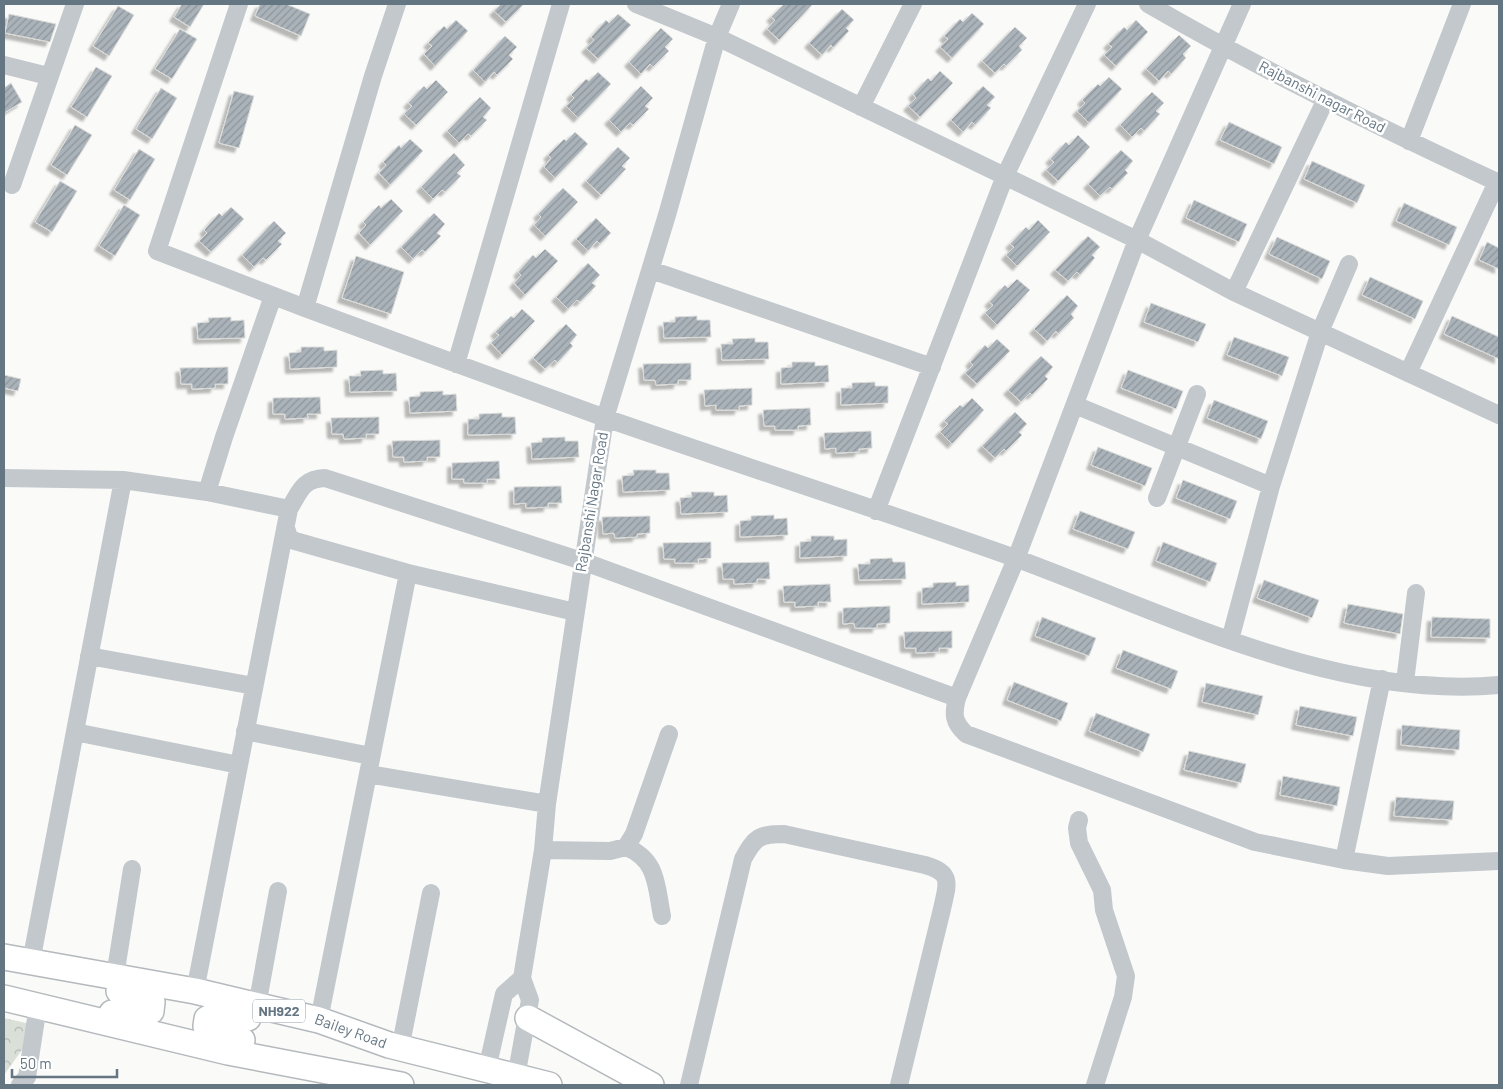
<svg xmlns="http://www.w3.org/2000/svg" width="1503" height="1089" viewBox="0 0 1503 1089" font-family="Barlow,sans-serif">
	<defs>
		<pattern id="forest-crowns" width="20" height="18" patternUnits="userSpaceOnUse" patternTransform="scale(1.25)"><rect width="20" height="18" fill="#dadfd7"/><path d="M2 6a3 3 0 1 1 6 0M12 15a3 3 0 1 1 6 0" fill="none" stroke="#b4b9b4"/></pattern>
		<pattern id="building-hatch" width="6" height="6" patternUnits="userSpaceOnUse" patternTransform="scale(1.25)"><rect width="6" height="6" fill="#aab3b9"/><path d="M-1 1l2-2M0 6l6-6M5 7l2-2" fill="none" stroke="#8e969c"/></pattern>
		<filter id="shadow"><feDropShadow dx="-4.5" dy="4.5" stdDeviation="1" flood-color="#0004"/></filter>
	</defs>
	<rect width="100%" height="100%" fill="#fafaf8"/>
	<path fill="url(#forest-crowns)" d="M4 1018 39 1026 4 1075Z"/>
	<path fill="url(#building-hatch)" stroke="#dcdcda" filter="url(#shadow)" d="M182 4H204L190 27 174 17Z
		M260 4H286L310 14 301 36 255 16Z
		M501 4H524L506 22 494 11Z
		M784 4H813L779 40 767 29 775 20 771 17Z
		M118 6 134 15 109 56 93 46Z
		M842 9 854 20 846 28 849 31 833 48 831 45 822 55 809 43Z
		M972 13 984 24 952 58 940 47 948 39 944 36 960 19 963 22Z
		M9 14 56 24 50 42 5 33Z
		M618 14 631 25 598 59 586 48 594 40 591 37 606 20 609 23Z
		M456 20 468 31 435 66 424 54 432 46 428 43 444 26 447 29Z
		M1136 20 1148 32 1116 66 1104 55 1112 47 1108 44 1124 27 1127 30Z
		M1015 27 1027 38 1019 46 1022 50 1006 66 1004 64 995 73 982 61Z
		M661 28 673 39 665 47 669 51 653 67 650 64 641 74 629 62Z
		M180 29 197 39 172 79 155 69Z
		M1179 35 1191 46 1183 54 1186 58 1171 74 1168 71 1159 81 1146 69Z
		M505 36 517 47 509 55 513 59 497 75 494 72 485 82 473 70Z
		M96 67 112 76 87 117 71 107Z
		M940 71 953 83 920 117 908 106 916 98 913 94 928 78 931 81Z
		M598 72 611 84 578 118 566 106 574 98 571 95 586 79 589 81Z
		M1109 77 1122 89 1089 123 1077 111 1085 103 1082 100 1098 84 1100 86Z
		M436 80 448 92 416 125 404 114 412 106 408 103 424 86 427 89Z
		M11 83 22 102 4 113V88Z
		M641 86 653 98 645 106 649 109 633 125 630 123 621 132 609 120Z
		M983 86 995 97 987 105 991 108 975 125 972 122 963 132 951 120Z
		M161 88 177 98 152 139 136 129Z
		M234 91 254 96 239 148 219 143Z
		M1152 92 1164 103 1156 111 1160 114 1144 131 1141 128 1132 137 1120 125Z
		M480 97 491 108 483 117 487 120 471 136 468 134 459 143 447 131Z
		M1229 122 1282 147 1274 164 1220 140Z
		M75 125 92 135 67 175 51 165Z
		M575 132 588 144 555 178 544 167 551 158 548 155 564 139 566 141Z
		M1078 135 1090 147 1058 181 1046 170 1054 162 1050 159 1066 142 1069 145Z
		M410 139 423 151 390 185 379 173 386 165 383 162 399 145 401 148Z
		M618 147 630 158 622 166 626 169 601 195 586 181Z
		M139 149 155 159 130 200 114 190Z
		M1121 150 1133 161 1125 170 1128 173 1112 189 1110 187 1100 196 1088 184Z
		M454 153 465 165 457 173 461 176 445 192 442 190 433 199 421 187Z
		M1312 161 1365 185 1357 203 1304 179Z
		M60 181 77 191 52 232 35 222Z
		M563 188 578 202 545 236 534 225 541 217 538 214Z
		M391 199 403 211 370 245 359 233 366 225 363 222 379 205 381 208Z
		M1194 200 1247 224 1239 242 1186 218Z
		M1404 203 1457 227 1449 245 1396 221Z
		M124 205 140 215 115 256 99 246Z
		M231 207 244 219 211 252 199 241 207 233 204 230 219 213 222 216Z
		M434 213 445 224 437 233 441 236 425 252 422 250 413 259 401 247Z
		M596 218 611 233 600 244 597 241 588 251 576 239Z
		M1038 220 1050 232 1017 266 1006 255 1014 247 1010 244 1026 227 1029 230Z
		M274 221 286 233 278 241 282 244 266 260 263 258 254 267 242 255Z
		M1088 236 1100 247 1092 255 1095 258 1080 275 1077 272 1068 281 1055 270Z
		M1277 237 1330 261 1322 279 1269 254Z
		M1487 242 1499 248V269L1479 260Z
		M545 249 558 261 525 295 514 283 521 275 518 272 533 255 536 258Z
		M356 256 404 272 391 314 342 298Z
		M588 263 600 275 592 283 596 286 580 302 577 300 568 309 556 297Z
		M1370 277 1423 301 1415 319 1362 295Z
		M1017 279 1030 290 997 325 985 313 993 305 989 302 1005 285 1008 288Z
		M1067 295 1078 306 1071 314 1074 318 1058 334 1056 331 1047 341 1034 329Z
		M1151 303 1206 324 1198 342 1144 322Z
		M522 309 535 321 502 355 491 343 499 335 495 332 511 316 514 318Z
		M697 316V320H710L711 337 664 338 663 322H675V317Z
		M1452 316 1499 337V359L1444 334Z
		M231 317V321L244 320 245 338 198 339 197 323 209 322 208 318Z
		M566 324 577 335 570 343 573 346 557 363 555 360 545 369 533 358Z
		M1234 337 1289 357 1282 376 1227 355Z
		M755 338V342H768L769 359 722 360 721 344H733L732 339Z
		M997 339 1010 351 977 384 965 373 973 365 970 362 985 345 988 348Z
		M301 347H324V351L337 350V367L290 369 289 353 301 352Z
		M1041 356 1053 367 1045 376 1048 379 1032 395 1030 393 1021 402 1008 390Z
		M792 362H815V366L828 365 829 382 781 384V368L792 367Z
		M691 363V380H678V384L656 385 655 380H644L643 364Z
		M228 367V384H215V388L192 389V384H181L180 368Z
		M383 370V374L396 373 397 391 350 392 349 376H361L360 371Z
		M1128 370 1183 391 1176 409 1121 388Z
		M4 375 21 379 18 391 4 388Z
		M875 382V386H888V403L841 405V388H852V383Z
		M752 388V405L739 406V410H716V405L705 406 704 390Z
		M443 391V395L456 394 457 411 410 413 409 397 420 396V392Z
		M320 397 321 414H307L308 418 285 419V414H273V398Z
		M972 398 984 410 952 444 940 432 948 424 944 421 960 405 963 407Z
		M1214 400 1268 421 1261 439 1207 418Z
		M810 408 811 425 798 426V430H775V426H764L763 410Z
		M1015 412 1027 424 1019 432 1022 435 1006 451 1004 449 995 458 982 446Z
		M502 413V417H515L516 434 468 435V419H479V414Z
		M379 417V434H366V438L344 439 343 434H332L331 418Z
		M871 431 872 448 859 449V452L836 453V448L825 449 824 433Z
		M565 437V441H578L579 457 532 459 531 443 542 442V438Z
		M440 440V457H427V461L404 462V457H393L392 441Z
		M1098 447 1152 468 1145 486 1091 465Z
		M499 461 500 479H487V483H464V479H452V463Z
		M633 470H656V473H669L670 490 623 492 622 476 634 475Z
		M1183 480 1237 501 1230 519 1176 498Z
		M561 486 562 503H548V507L526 508V503L514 504V487Z
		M691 492H714V496L727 495 728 512 681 514 680 498 692 497Z
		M1080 511 1135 532 1128 549 1073 529Z
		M774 515V519L787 518 788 535 740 537V521L751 520V516Z
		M650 516V533L637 534V537L615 538 614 533 603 534 602 517Z
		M811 536H834V540L847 539V556L800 558V542L811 541Z
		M711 542V558L698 559V563H675V559H664L663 543Z
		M1163 542 1217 563 1210 582 1156 561Z
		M892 558 893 562H905L906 579 859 580 858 564H870V559Z
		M769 562 770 579H757V583L734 584V579H723L722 563Z
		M1264 580 1319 600 1312 618 1257 598Z
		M956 582V586L969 585V602L922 604V588L933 587V583Z
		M830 584 831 602H818V606L795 607V602H784L783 586Z
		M1348 604 1403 614 1400 634 1344 623Z
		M890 606V623L877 624V628H855L854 623 843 624V608Z
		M1042 617 1096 638 1089 656 1035 636Z
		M1432 617 1490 619V638L1431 637Z
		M952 631V648H939V652L916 653V648H905L904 632Z
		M1123 650 1178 671 1171 689 1116 668Z
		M1014 682 1068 703 1061 721 1007 700Z
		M1206 683 1263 696 1258 715 1202 702Z
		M1300 706 1357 717 1353 736 1296 725Z
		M1096 713 1150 734 1143 752 1089 731Z
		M1402 725 1460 730 1459 750 1401 745Z
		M1189 751 1246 764 1241 783 1184 770Z
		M1283 776 1340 787 1337 806 1280 795Z
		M1396 797 1454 801 1452 820 1394 816Z"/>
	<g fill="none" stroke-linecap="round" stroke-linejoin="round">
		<g stroke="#b4b9bd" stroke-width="28">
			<g id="highway">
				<path id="s1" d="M4 957 195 991 319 1020 389 1045 549 1085"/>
				<path d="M4 998 228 1052 401 1085"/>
				<path d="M112 1013 145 1014 151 1011 152 1002 146 997 119 991"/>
				<path d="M528 1018 651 1085"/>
				<path d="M242 1040 209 1029 206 1026 207 1019 216 1014 248 1018"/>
			</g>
		</g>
		<path stroke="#c3c8cc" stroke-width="18" d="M239 4 157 251 305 308
			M397 4 373 76 305 308C406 345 507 383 608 419 743 466 880 510 1015 558 1165 613 1335 700 1499 685
			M636 4 717 37 1137 240 1234 292 1499 415
			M1148 4C1262 70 1380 128 1499 183
			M4 65 48 76
			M861 107 913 4
			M1409 141 1462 4
			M12 185 75 4
			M651 270 932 367
			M1234 292 1326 99
			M456 364 561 4
			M1408 373 1497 182
			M1075 405 1271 486
			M4 478 123 480 207 492 289 509
			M207 492 224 437 273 296
			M1157 498 1197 394
			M876 511 1005 176 1087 4
			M286 528 289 537 295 541 408 573 575 612
			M1230 640 1271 486 1320 332 1349 264
			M89 656 254 686
			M1405 682 1416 593
			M957 698 1016 559 1137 240 1242 4
			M245 731 371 756
			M75 732 239 765
			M368 774 547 804
			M1079 820 1077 828 1079 843 1102 890 1104 910 1126 976 1123 997 1095 1085
			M626 847C658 860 656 886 662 916
			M543 850 610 851 626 847 634 834 669 734
			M1344 860 1382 679
			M31 962 123 480
			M115 976 132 869
			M195 991 289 509C300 492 302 479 325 478L582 561 957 698C953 714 953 722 966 734L1255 842 1344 860 1388 866 1499 861
			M257 1006 278 891
			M319 1020 408 573
			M400 1049 431 893
			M487 1069 504 994 522 978
			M516 1077 530 1000 522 978 543 850 547 804 605 418 667 215 717 37 731 4
			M20 1085 27 1077 38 1006
			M689 1085 743 859C755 837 759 834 784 834L925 865C954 873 947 885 942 909L899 1085"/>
		<use href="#highway" stroke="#fff" stroke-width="25"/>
	</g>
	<g text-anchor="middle" stroke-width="5" stroke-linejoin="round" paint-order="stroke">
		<rect fill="#fff" stroke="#939fa8" stroke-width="1" x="253" y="999.5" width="52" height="23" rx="4"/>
		<g font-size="14" font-weight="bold" fill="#657683">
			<text x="279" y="1016">NH922</text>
		</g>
		<g font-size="15" fill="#657683" stroke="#fff">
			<text transform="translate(1322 97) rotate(27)" y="5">Rajbanshi nagar Road</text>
			<text transform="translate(592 502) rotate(-81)" y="5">Rajbanshi Nagar Road</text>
			<text dy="5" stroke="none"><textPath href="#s1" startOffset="355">Bailey Road</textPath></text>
		</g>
	</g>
	<rect width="1503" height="1089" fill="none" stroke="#657683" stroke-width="10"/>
	<path d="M12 1069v8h105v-8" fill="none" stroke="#657683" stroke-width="2.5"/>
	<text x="20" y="1069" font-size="15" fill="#657683" stroke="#ffffff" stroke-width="4" paint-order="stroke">50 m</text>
</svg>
